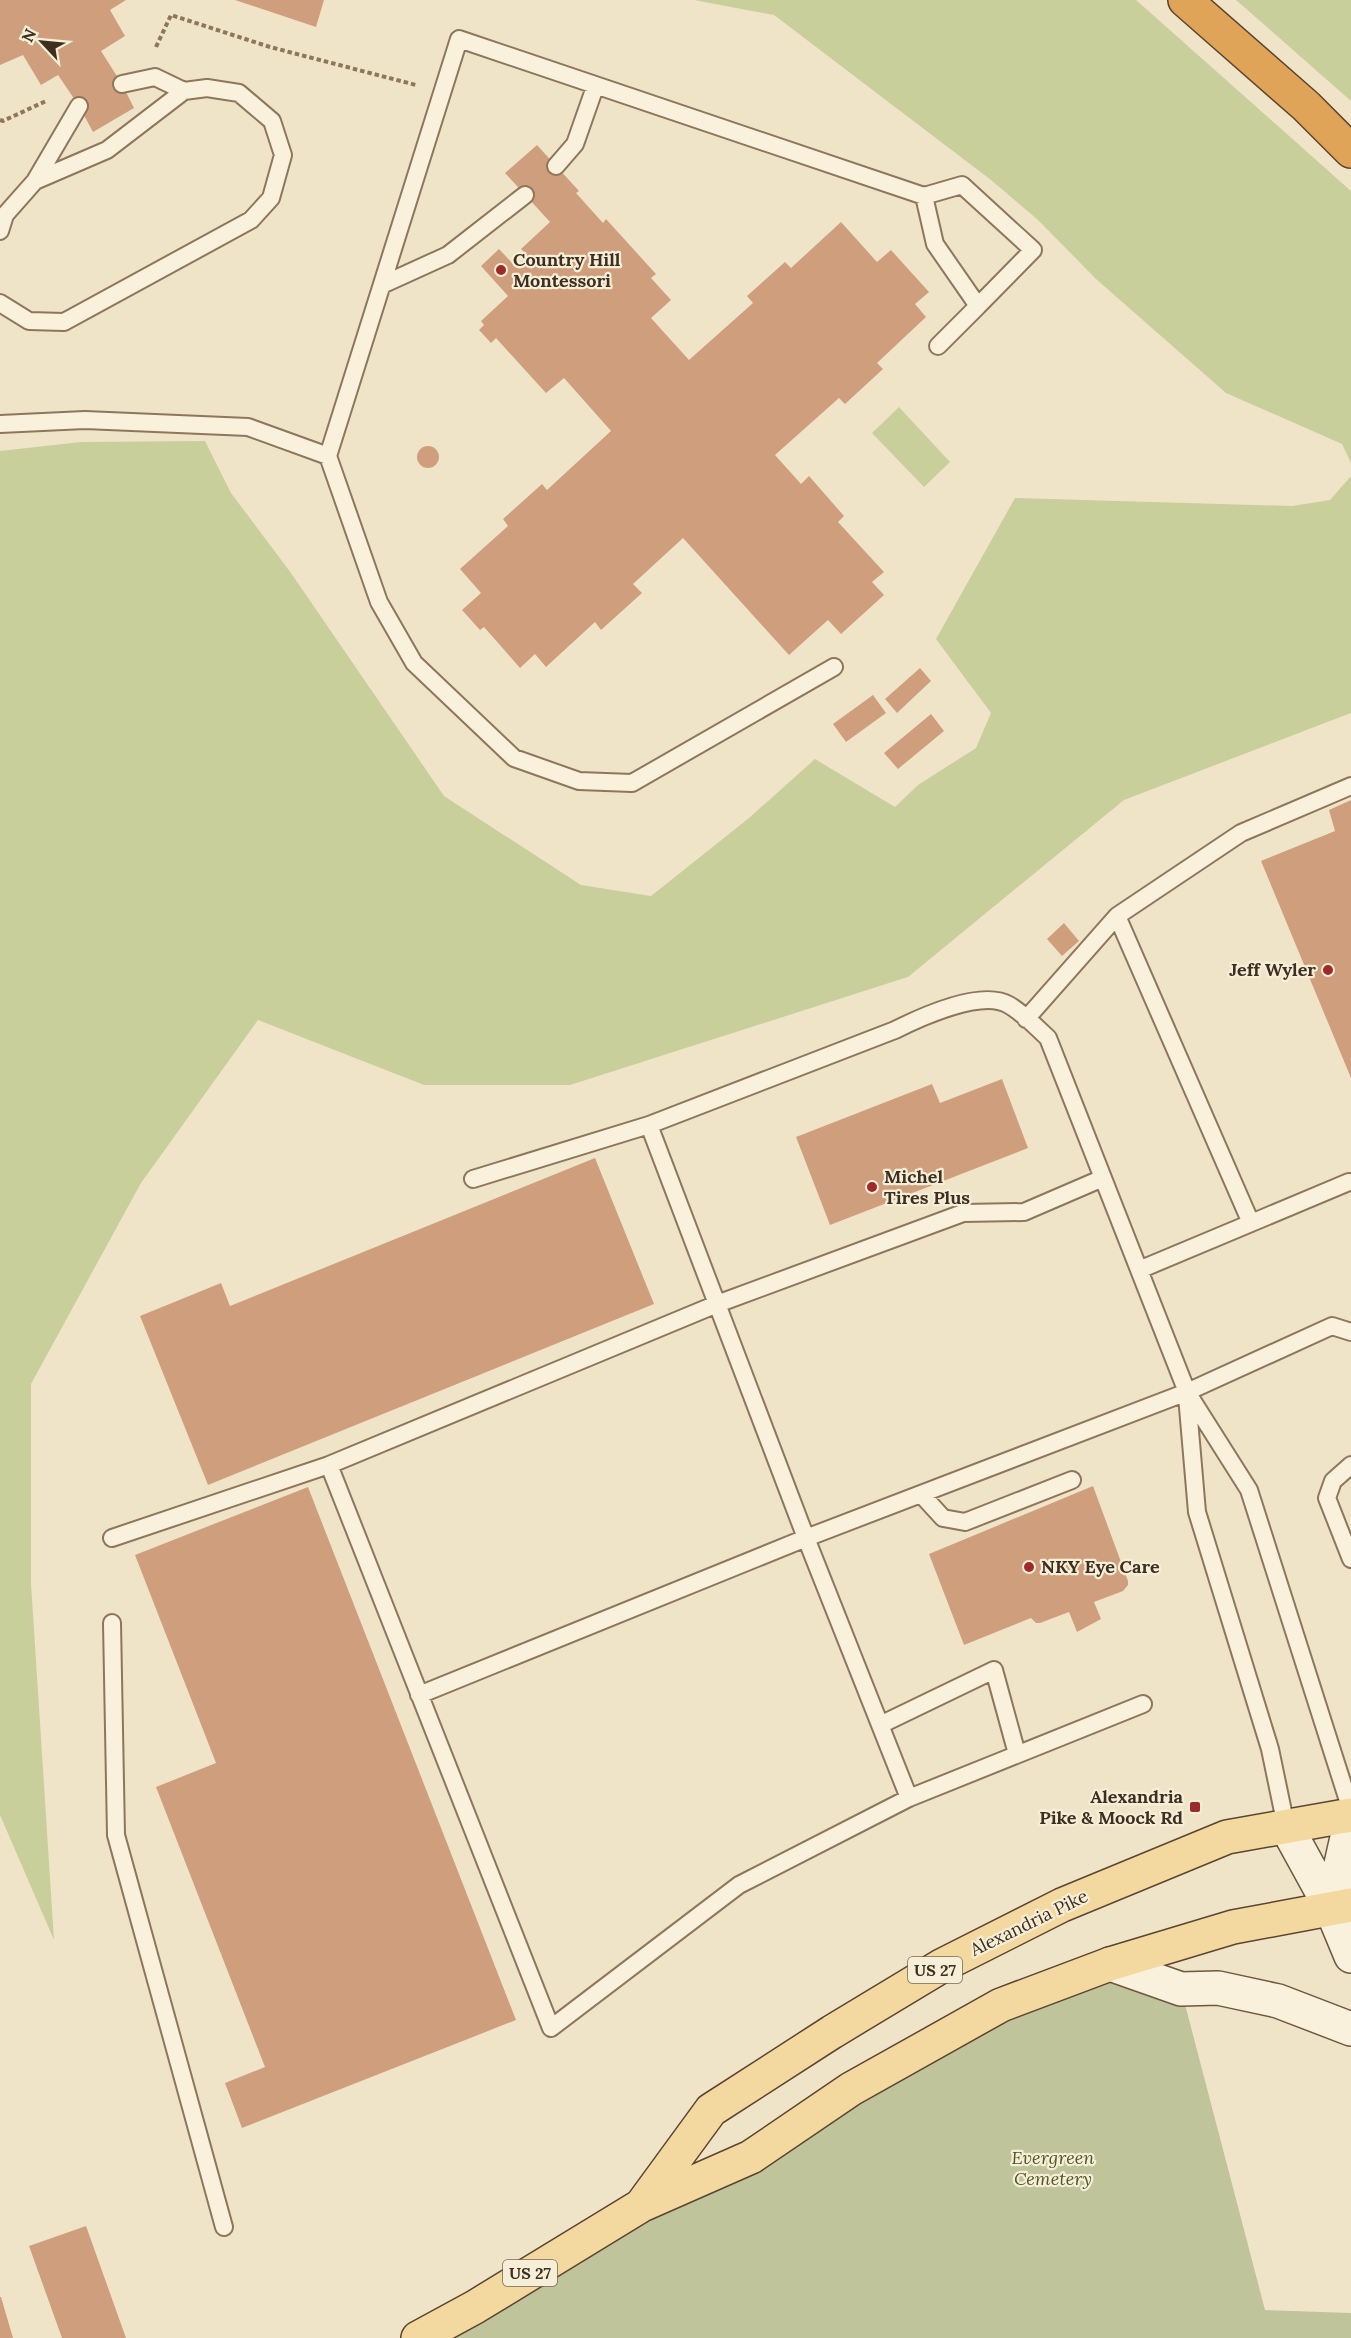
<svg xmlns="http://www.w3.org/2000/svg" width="1351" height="2338" viewBox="0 0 1351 2338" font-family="Lora,serif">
	<rect width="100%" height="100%" fill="#f0e4c8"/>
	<path fill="#c9cf9b" d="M694 0H1136L1351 191V463L1342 444 1226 393 1096 279 1038 220 991 180 774 15Z
		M1236 0H1351V101Z
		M899 407 950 462 924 487 872 433Z
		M205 441 231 493 291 573 444 796 581 885 651 896 749 818 815 759 895 807 918 785 976 748 991 713 936 639 1015 498 1292 506 1330 500 1351 476V713L1124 800 908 977 570 1085H424L258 1020 141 1183 31 1384V1583L54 1940 0 1815V451L81 442Z"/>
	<path fill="#bfc49a" d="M1110 1964 1181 1989 1265 2310 1351 2313V2338H418Z"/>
	<path fill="#cf9f7d" d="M0 0H126L110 10 125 36 101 51 122 84 134 108 93 132 79 106 58 75 41 85 23 55 0 65Z
		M235 0H324L316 27Z
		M537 145 579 191 576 193 603 223 606 219 656 274 651 278 671 300 651 318 689 360 753 303 747 296 785 262 791 268 841 222 877 262 891 250 929 292 915 304 926 317 877 363 883 369 845 404 839 398 775 455 801 484 809 476 844 516 838 522 884 572 872 582 884 595 841 634 828 620 789 655 683 538 633 584 642 593 601 630 595 622 546 667 535 654 520 668 484 627 480 630 462 610 481 593 460 569 508 526 503 519 542 484 547 490 611 431 564 378 546 393 496 338 491 343 479 330 484 325 481 321 508 296 481 266 499 249 516 267 528 256 521 249 550 222 505 173Z
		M417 457a11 11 0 1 1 22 0a11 11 0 1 1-22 0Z
		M920 668 931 681 897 713 885 699Z
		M873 695 886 713 846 742 833 724Z
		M931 714 944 731 898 769 884 753Z
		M1351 800V1078L1261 861 1335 831 1329 810Z
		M1064 923 1079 941 1062 956 1047 939Z
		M1002 1079 1028 1148 830 1225 796 1137 932 1084 940 1103Z
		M595 1158 654 1304 208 1485 140 1316 221 1283 230 1306Z
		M1093 1486 1128 1581V1585L1123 1591 1094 1602 1101 1619 1077 1632 1069 1612 1040 1623H1036L1031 1618 964 1645 929 1554Z
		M308 1487 516 2020 242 2128 225 2083 265 2067 156 1787 216 1763 135 1555Z
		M86 2226 126 2338H62L29 2246Z
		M0 2297H1L13 2338H0Z"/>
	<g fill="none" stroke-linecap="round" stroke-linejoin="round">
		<g stroke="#8d765c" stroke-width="20">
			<path id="service" d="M122 84 155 77 184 91
				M556 166 575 144 595 87
				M35 181 79 106
				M0 231 5 215 35 181 107 150 184 91 207 88 239 93 272 121 283 155 271 198 251 220 64 322 29 321 0 303
				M382 285 448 255 525 195
				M938 346 978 306
				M0 424 85 420 248 427 328 456 379 602 414 663 514 758 579 781 632 783 834 667
				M328 456 459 39 924 196 962 185 1033 250 978 306 935 244 924 196
				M1117 916 1241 833 1351 786
				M1026 1019 1117 916 1251 1223
				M1103 1178 1024 1212 963 1213 717 1304 329 1465 551 2028 739 1885 909 1798 1143 1704
				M473 1179 649 1125
				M1139 1270 1349 1182
				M1187 1396 1197 1512 1270 1749 1286 1826
				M1351 1465 1333 1481 1327 1498 1351 1559
				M921 1494 943 1518 965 1522 1072 1480
				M112 1538 329 1465
				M112 1623 116 1835 224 2227
				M419 1695 806 1538 1187 1392 1332 1326 1351 1332
				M880 1725 994 1670 1017 1754
				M909 1798 806 1538 649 1125 895 1030C921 1017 982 989 1009 1005 1023 1013 1036 1027 1048 1038L1187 1392 1249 1490 1351 1810"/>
		</g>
		<g stroke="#6f573f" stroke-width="36">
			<path id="secondary" d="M1286 1826 1331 1908 1351 1956
				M1331 1908 1351 1820
				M1110 1964 1181 1989 1218 1988 1278 2001 1351 2029"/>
		</g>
		<g stroke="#5b4430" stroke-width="36">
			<path id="primary" d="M643 2203 711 2110 832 2032 943 1965 1062 1905 1227 1837 1351 1815
				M418 2338 475 2307 642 2205 751 2157 851 2089 1001 2005 1110 1964 1233 1927 1351 1905"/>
		</g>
		<g stroke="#5b4430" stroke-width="36">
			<path id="motorway" d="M1185 0 1306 106 1351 151"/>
		</g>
		<path stroke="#8d765c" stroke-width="4" stroke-dasharray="4.5 3" stroke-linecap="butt" d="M156 47 171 15 270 47 416 85
			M0 120 3 121 46 101"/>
		<use href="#service" stroke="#faf1dc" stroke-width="16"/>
		<use href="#secondary" stroke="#faf1dc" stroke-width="33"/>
		<use href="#primary" stroke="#f3d9a0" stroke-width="33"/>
		<use href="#motorway" stroke="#e0a458" stroke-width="33"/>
	</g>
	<g fill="#9e2a2b" stroke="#f7eed8" stroke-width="2">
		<circle cx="501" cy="270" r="6"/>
		<circle cx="1328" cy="970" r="6"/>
		<circle cx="872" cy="1187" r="6"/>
		<circle cx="1029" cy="1567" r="6"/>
		<rect x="1189" y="1801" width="12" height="12" rx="3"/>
	</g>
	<g text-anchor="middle" stroke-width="4.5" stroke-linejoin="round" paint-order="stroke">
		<g fill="#f7eed8" stroke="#756857" stroke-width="1.5">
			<rect x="908" y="1957" width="54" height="26" rx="4.5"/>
			<rect x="503" y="2260" width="54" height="26" rx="4.5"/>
		</g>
		<g font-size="16" font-weight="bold" fill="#3d2e20">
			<text x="935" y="1976">US 27</text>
			<text x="530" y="2279">US 27</text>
		</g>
		<g font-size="18" font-weight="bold" fill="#3d2e20" stroke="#f7eed8" text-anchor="start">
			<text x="513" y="266">Country Hill<tspan x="513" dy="21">Montessori</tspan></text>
			<text x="1316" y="976" text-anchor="end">Jeff Wyler</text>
			<text x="884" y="1183">Michel<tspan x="884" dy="21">Tires Plus</tspan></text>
			<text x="1041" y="1573">NKY Eye Care</text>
			<text x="1183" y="1803" text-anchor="end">Alexandria<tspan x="1183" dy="21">Pike &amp; Moock Rd</tspan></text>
		</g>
		<g font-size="18" fill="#3d2e20" stroke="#f7eed8">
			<text transform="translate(1029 1923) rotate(-26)" y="6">Alexandria Pike</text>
		</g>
		<g font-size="18" font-style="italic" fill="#4d5a26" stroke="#f7eed8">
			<text x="1053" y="2164">Evergreen<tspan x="1053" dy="21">Cemetery</tspan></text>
		</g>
	</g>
	<g transform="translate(42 42) rotate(296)" stroke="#f7eed8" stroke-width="4.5" paint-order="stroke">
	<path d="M0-4.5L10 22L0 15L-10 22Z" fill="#3d2e20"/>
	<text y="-9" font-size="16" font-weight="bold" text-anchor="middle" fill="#3d2e20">N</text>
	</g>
</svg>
